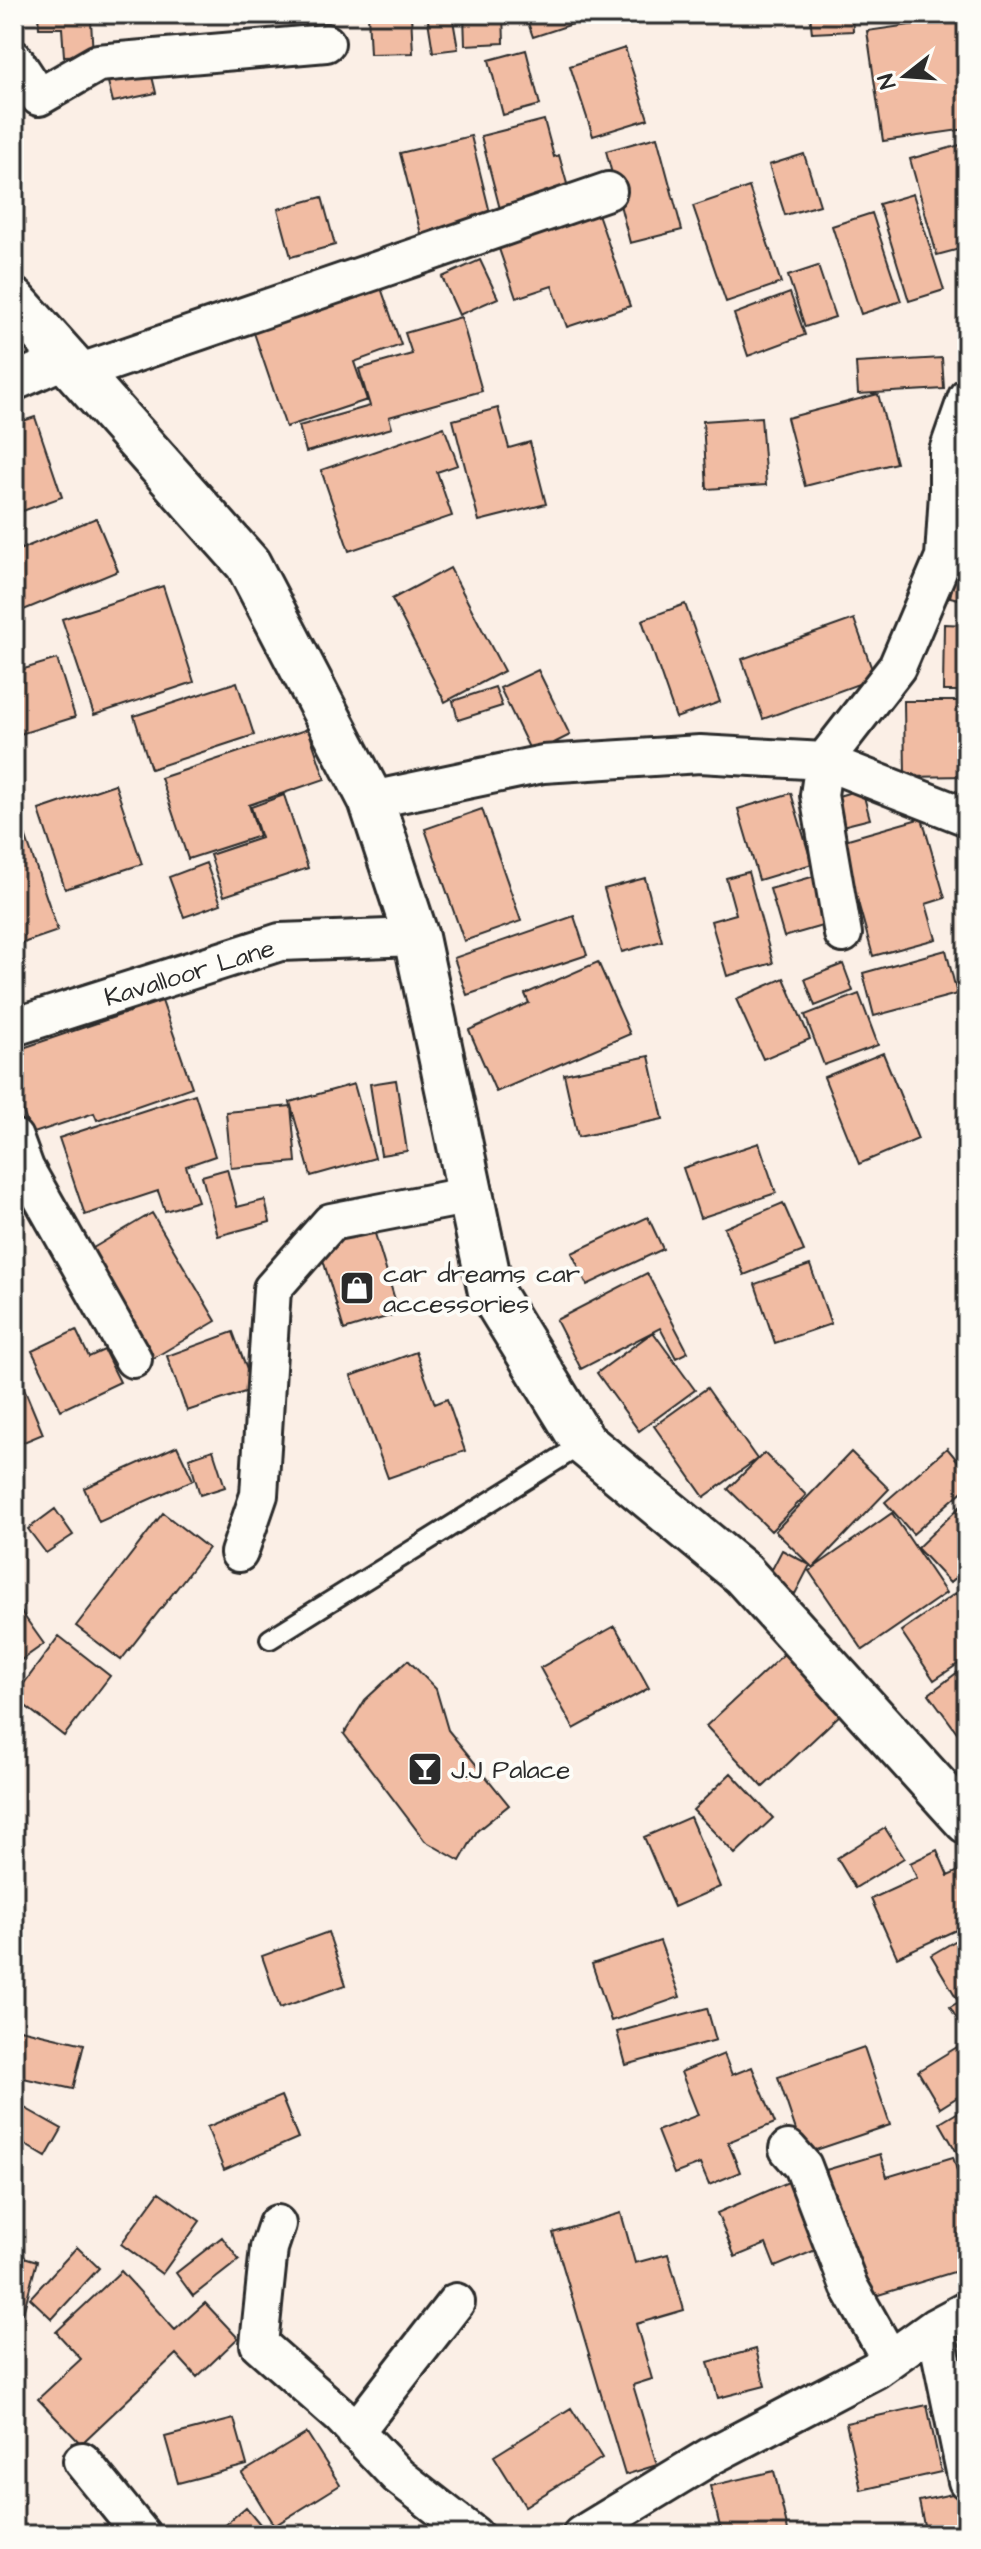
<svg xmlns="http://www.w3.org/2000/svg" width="981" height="2549" viewBox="0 0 981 2549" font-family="'Architects Daughter',sans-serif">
	<rect width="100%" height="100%" fill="#fbefe6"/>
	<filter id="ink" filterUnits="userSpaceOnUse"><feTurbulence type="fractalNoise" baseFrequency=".0125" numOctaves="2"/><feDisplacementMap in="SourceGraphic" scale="16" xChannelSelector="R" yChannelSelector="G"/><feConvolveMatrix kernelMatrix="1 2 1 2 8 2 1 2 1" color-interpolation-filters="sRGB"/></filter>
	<g filter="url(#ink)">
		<path fill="#f1bca3" stroke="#2b2b2b" stroke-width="2" d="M38 14H131V20L91 21 93 55 64 56 62 28H39Z
			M292 14H353V15L292 17Z
			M368 14H411L413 53 370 54Z
			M427 14H452L458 49 433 52Z
			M464 14H503L504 43 465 45Z
			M525 14H600V15L533 37Z
			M810 14H852L853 31 812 33Z
			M958 18 967 81V129L883 141 867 31Z
			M625 48 648 119 593 136 570 66Z
			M526 50 540 105 503 115 489 60Z
			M151 72 156 93 113 102 108 82Z
			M544 120 554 157 559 155 569 191 500 209 481 136Z
			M471 136 491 217 421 234 400 153Z
			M657 137 682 230 630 243 606 151Z
			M967 143V247L937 255 910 159Z
			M804 154 820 205 785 215 769 165Z
			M749 187 781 283 726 302 693 206Z
			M913 194 944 290 909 301 879 204Z
			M322 197 335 245 291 257 278 209Z
			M596 208 630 306 567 327 552 286 516 298 497 243Z
			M872 213 901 301 861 314 832 226Z
			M480 260 498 298 459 315 442 277Z
			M818 266 835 317 805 327 788 276Z
			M380 285 401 345 354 362 367 400 286 427 251 324Z
			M790 293 805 335 748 356 734 314Z
			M461 317 482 391 389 417 392 428 306 452 299 426 370 406 359 369 412 354 405 333Z
			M942 358 944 389 858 394 856 363Z
			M878 394 896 463 805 486 787 418Z
			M498 408 509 448 530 442 546 504 479 521 453 420Z
			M35 417 62 497 14 514V424Z
			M761 417 766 485 707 489 703 421Z
			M444 427 458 465 437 472 452 516 349 551 321 470Z
			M96 518 118 571 14 614V552Z
			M967 524V601L950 597Z
			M450 568 504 671 445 702 392 599Z
			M163 586 194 682 94 715 62 619Z
			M685 604 720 702 676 718 642 620Z
			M854 619 875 678 763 719 742 659Z
			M944 624 967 625V691H943Z
			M57 659 75 717 14 736V672Z
			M538 670 570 735 532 754 500 688Z
			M237 682 254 735 151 769 134 716Z
			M495 687 502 706 458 720 453 701Z
			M904 701H967V776L905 777Z
			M308 729 325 779 249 805 259 836 188 859 161 778Z
			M115 784 142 864 65 889 39 810Z
			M862 789 870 819 842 826 835 797Z
			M791 793 812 864 759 880 738 809Z
			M284 795 308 868 224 896 210 855 261 838 251 807Z
			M482 809 521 921 464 941 425 829Z
			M922 818 945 898 926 904 936 939 873 956 841 841Z
			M20 820 58 931 14 946V822Z
			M206 863 221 904 184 917 169 877Z
			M748 872 773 963 727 976 711 921 736 914 726 878Z
			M815 876 829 924 784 937 770 889Z
			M645 878 662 941 622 952 604 889Z
			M574 916 587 955 467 995 454 958Z
			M946 950 957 994 874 1016 863 973Z
			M598 962 630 1034 496 1092 469 1030 529 1003 525 994Z
			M843 964 853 991 815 1006 805 979Z
			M784 978 810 1039 763 1059 736 999Z
			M859 994 878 1045 824 1065 805 1015Z
			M162 1001 192 1087 97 1120 94 1113 31 1134 14 1085V1051Z
			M883 1053 918 1139 859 1164 824 1077Z
			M649 1056 663 1119 578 1137 564 1074Z
			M396 1080 407 1151 381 1155 370 1084Z
			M354 1084 375 1158 311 1176 290 1102Z
			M195 1094 215 1156 186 1166 198 1201 165 1211 158 1191 85 1215 59 1138Z
			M291 1106 296 1162 231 1168 226 1112Z
			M759 1143 776 1193 700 1218 683 1168Z
			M227 1169 237 1207 265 1200 270 1222 218 1236 202 1176Z
			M783 1203 804 1251 744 1275 724 1228Z
			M152 1213 216 1321 152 1359 88 1251Z
			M648 1217 663 1249 587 1285 572 1253Z
			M373 1227 399 1313 344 1330 318 1243Z
			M14 1231 21 1248 14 1252Z
			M810 1265 831 1324 775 1343 755 1284Z
			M647 1273 688 1352 676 1358 660 1328 581 1369 556 1320Z
			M76 1330 89 1357 104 1350 120 1382 61 1410 32 1351Z
			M233 1332 254 1389 187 1411 167 1356Z
			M653 1332 695 1390 639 1431 597 1373Z
			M416 1352 435 1404 447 1399 465 1451 388 1478 351 1376Z
			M17 1371 43 1434 14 1446V1373Z
			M707 1388 757 1459 704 1497 654 1426Z
			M177 1446 193 1480 99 1522 84 1488Z
			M947 1448 967 1472V1487L913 1534 885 1502Z
			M213 1450 225 1487 200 1495 189 1458Z
			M851 1452 889 1489 813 1568 775 1531Z
			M764 1453 806 1495 771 1531 728 1489Z
			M967 1500V1567L950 1583 917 1548Z
			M55 1509 73 1535 46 1553 28 1529Z
			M163 1513 208 1548 121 1660 76 1626Z
			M892 1513 946 1593 863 1650 809 1571Z
			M782 1550 810 1565 795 1594 767 1579Z
			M956 1593 967 1609V1658L934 1680 901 1631Z
			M22 1613 44 1644 14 1665V1619Z
			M615 1626 649 1688 574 1729 540 1668Z
			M59 1636 110 1676 64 1736 14 1697Z
			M786 1652 842 1713 763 1787 706 1726Z
			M408 1660 436 1689 448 1730 509 1805 477 1831 460 1861 425 1841 344 1734 365 1700Z
			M967 1665V1735L962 1739 929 1694Z
			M731 1773 773 1818 735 1854 693 1810Z
			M690 1817 720 1887 674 1907 644 1837Z
			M885 1828 904 1858 855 1888 837 1858Z
			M937 1850 948 1876 965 1868 967 1872V1925L897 1957 871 1899 917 1878 910 1863Z
			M328 1932 346 1985 280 2008 262 1956Z
			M967 1934V2036L950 2007 959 2002 931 1955Z
			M660 1941 680 1997 611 2021 592 1964Z
			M707 2008 716 2040 626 2065 617 2032Z
			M20 2029 84 2044 73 2089 14 2076V2056Z
			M967 2041V2091L940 2108 918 2071Z
			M864 2047 890 2125 804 2154 778 2077Z
			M724 2054 732 2075 752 2067 775 2123 728 2142 740 2172 709 2185 700 2164 674 2174 657 2131 698 2115 681 2072Z
			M281 2096 298 2138 224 2170 207 2127Z
			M14 2102 62 2129 46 2157 14 2138Z
			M967 2107V2170L940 2123Z
			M880 2154 887 2177 953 2157 967 2204V2268L865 2299 826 2170Z
			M795 2179 823 2247 775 2267 766 2244 735 2257 717 2213Z
			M159 2192 200 2221 162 2274 121 2244Z
			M621 2213 635 2263 668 2254 684 2310 636 2324 652 2379 633 2385 657 2465 625 2475 553 2233Z
			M222 2237 239 2260 193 2296 176 2273Z
			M77 2247 99 2268 52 2319 30 2298Z
			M14 2254 37 2261 23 2313 14 2311Z
			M121 2271 175 2330 205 2303 238 2338 197 2377 176 2354 81 2444 38 2399 81 2359 56 2332Z
			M756 2349 765 2386 718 2398 708 2362Z
			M967 2359V2381L961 2360Z
			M927 2405 941 2472 861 2490 846 2423Z
			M571 2408 602 2458 525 2506 494 2456Z
			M234 2419 247 2465 178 2483 165 2437Z
			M307 2433 340 2485 274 2526 242 2473Z
			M774 2471 789 2535H702L721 2531 710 2486Z
			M957 2493 965 2534 926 2535 919 2501Z
			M246 2507 269 2535H213Z"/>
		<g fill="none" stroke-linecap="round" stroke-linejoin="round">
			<g stroke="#2b2b2b" stroke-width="24">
				<path id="lane" d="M270 1639 584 1443"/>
			</g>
			<g stroke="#2b2b2b" stroke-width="42">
				<path id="street" d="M14 59 39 97 98 63 326 43
					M78 373 608 191
					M14 382 66 359
					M948 493V451L967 397
					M371 800 543 764 700 754 824 761 897 667 944 557 948 493 967 492
					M843 934 819 795 824 761 967 817
					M14 1027 280 942 416 937
					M14 1138 25 1168 133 1359
					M239 1553 259 1495 272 1289 331 1222 471 1195
					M788 2149 803 2166 849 2286 890 2359
					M277 2224 269 2248 259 2344 342 2417 398 2476 474 2535
					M935 2327 967 2481
					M355 2432 456 2302
					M82 2461 142 2535
					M581 2535 711 2456 875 2370 935 2327 967 2310"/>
			</g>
			<g stroke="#2b2b2b" stroke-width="50">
				<path id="secondary" d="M14 301 248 564 371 800 416 937 491 1292 584 1443 743 1574 967 1821"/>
			</g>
			<use href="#lane" stroke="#fdfcf7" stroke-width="18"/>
			<use href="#street" stroke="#fdfcf7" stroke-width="36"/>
			<use href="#secondary" stroke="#fdfcf7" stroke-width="44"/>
		</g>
	</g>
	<defs>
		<g id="shop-square" transform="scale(1.8)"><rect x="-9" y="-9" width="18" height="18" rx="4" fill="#2b2b2b" stroke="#fdfcf7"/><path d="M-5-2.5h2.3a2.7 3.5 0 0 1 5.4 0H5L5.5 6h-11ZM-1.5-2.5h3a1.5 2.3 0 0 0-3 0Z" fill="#fff"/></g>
		<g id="bar-square" transform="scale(1.8)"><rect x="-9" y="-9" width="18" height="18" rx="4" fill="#2b2b2b" stroke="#fdfcf7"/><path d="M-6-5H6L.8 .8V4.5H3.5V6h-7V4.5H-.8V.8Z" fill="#fff"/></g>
	</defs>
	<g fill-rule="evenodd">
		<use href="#shop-square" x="357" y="1288"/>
		<use href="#bar-square" x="425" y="1769"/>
	</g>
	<g text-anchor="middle" stroke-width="8" stroke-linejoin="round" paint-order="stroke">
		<g font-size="26" fill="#2b2b2b" stroke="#fdfcf7">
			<text transform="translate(189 972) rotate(-17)" y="9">Kavalloor Lane</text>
		</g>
		<g font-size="26" fill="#2b2b2b" stroke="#fdfcf7" text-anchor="start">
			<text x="383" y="1282">car dreams car<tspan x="383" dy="30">accessories</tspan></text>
			<text x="451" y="1778">J.J Palace</text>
		</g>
	</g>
	<rect width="981" height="2549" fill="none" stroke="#fdfcf7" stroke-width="48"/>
	<rect x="24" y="24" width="933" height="2501" fill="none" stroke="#2b2b2b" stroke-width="3" filter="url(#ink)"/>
	<g transform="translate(905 76) rotate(253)" stroke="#fdfcf7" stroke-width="6" paint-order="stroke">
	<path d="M0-6L14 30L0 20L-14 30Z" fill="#2b2b2b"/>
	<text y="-12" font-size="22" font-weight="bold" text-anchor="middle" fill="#2b2b2b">N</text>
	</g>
</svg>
